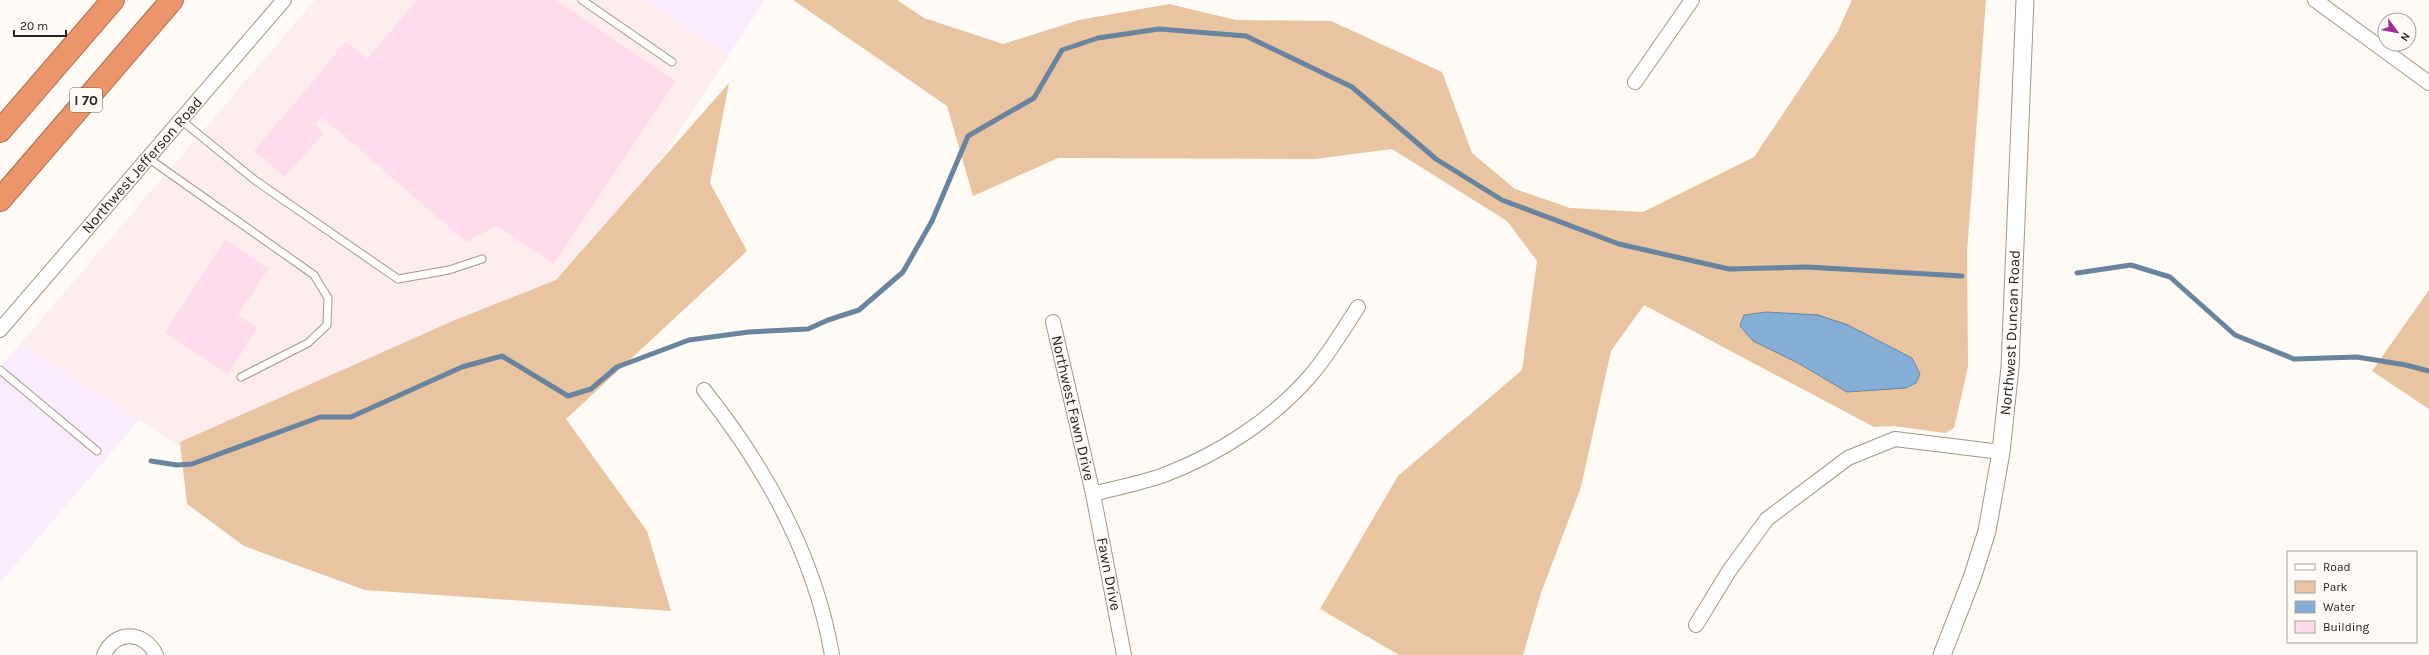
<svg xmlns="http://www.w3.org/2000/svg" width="2429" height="655" viewBox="0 0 2429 655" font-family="Karla,sans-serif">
	<rect width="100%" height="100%" fill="#fffaf6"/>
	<path fill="#fbebfe" d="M645 0H765L728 56Z
		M21 343 139 420 0 583V367Z"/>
	<path fill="#fdedee" d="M315 0H645L728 56 455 476 268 504 21 343Z"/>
	<path fill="#e8c4a0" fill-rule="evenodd" d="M793 0H897L924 18 1003 44 1079 20 1169 4 1236 20 1331 21 1442 72 1472 153 1515 189 1570 208 1643 212 1754 157 1837 33 1852 0H1986L1967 252 1968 367 1954 428 1945 433 1894 426 1874 427 1644 305 1611 351 1581 487 1541 593 1523 655H1399L1320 609 1398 476 1522 370 1537 261 1507 221 1392 149 1315 159 1058 158 973 196 947 106ZM1848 325 1912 358 1847 392 1798 363 1753 341Z
		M729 83 710 183 747 251 566 419 647 531 671 611 365 590 244 546 187 504 180 442 455 320 556 280Z
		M2429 290V409L2372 371Z"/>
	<path fill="#85aed7" stroke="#69849e" d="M1766 312 1818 315 1848 325 1912 358 1920 374 1916 383 1906 388 1847 392 1798 363 1753 341 1740 326 1744 315Z"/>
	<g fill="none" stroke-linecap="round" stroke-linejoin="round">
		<path stroke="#69849e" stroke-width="5" d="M2077 273 2131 265 2170 277 2235 335 2294 359 2357 357 2406 365 2429 371
			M151 461 177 465 192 464 320 417H351L462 367 502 356 568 396 591 389 617 367 689 340 749 332 808 329 828 320 859 310 903 272 932 221 968 136 1034 98 1062 50 1098 38 1159 29 1246 36 1352 87 1436 159 1502 200 1619 244 1729 269 1807 267 1962 276"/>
	</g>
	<path fill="#ffdbec" d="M417 0H556L676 81 554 264 496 226 466 242 321 116 315 125 324 133 285 177 254 151 346 42 367 59Z
		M225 240 269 268 238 315 258 328 228 374 165 332Z"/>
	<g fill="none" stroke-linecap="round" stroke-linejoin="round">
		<g stroke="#a99582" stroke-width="9">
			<path id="service" d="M582 0 672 62
				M181 120 256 181 398 279 449 270 482 259
				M148 158 314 275 328 298 327 325 308 343 241 377
				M0 370 97 451"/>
		</g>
		<g stroke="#a99582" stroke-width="16">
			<path id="minor" d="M2315 0 2429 83
				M1635 82 1692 0
				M1053 322 1093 494 1124 655
				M0 330 284 0
				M704 390C766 468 815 556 832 655
				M1093 494C1116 488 1141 483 1164 475 1219 454 1272 420 1311 375 1329 354 1343 330 1358 307
				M1696 625 1729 571 1767 519 1848 458 1895 439 2001 452
				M104 655C115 629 145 631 156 655"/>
		</g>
		<g stroke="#a99582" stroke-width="19">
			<g id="tertiary">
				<path id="s1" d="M1942 655 1972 578 1987 531 2001 452 2010 367 2025 0"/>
			</g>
		</g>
		<g stroke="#a76c4e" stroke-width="24">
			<path id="motorway" d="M0 131 113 0
				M0 200 172 0"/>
		</g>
		<use href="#service" stroke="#fff" stroke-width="7"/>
		<use href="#minor" stroke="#fff" stroke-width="14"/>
		<use href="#tertiary" stroke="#fff" stroke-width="17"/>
		<use href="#motorway" stroke="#ec956b" stroke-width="22"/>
	</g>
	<g text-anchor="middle" stroke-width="3" stroke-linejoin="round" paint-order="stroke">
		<rect fill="#fffaf6" stroke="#68625b" stroke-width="1" x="70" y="88" width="32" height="24" rx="3"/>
		<g font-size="14" font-weight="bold" fill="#282119">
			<text x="86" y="105">I 70</text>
		</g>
		<g font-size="15" fill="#282119" stroke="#fffaf6">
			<text transform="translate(142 165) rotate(-49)" y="5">Northwest Jefferson Road</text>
			<text dy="5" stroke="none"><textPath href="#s1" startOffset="332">Northwest Duncan Road</textPath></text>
			<text transform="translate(1073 408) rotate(77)" y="5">Northwest Fawn Drive</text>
			<text transform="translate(1109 574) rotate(79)" y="5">Fawn Drive</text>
		</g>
	</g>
	<rect x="2287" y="551" width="130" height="92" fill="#fffaf6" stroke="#a9a39e"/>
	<rect x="2295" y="564" width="20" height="6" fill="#ffffff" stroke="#a9a39e"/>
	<text x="2323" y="571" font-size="12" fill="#282119">Road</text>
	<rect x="2295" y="581" width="20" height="12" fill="#e8c4a0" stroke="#a9a39e"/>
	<text x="2323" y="591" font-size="12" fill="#282119">Park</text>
	<rect x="2295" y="601" width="20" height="12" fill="#85aed7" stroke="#a9a39e"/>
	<text x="2323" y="611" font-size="12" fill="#282119">Water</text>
	<rect x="2295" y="621" width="20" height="12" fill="#ffdbec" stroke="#a9a39e"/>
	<text x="2323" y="631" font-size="12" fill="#282119">Building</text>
	<g transform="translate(2397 32) rotate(122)"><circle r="19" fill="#fffaf6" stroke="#a9a39e"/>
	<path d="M0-3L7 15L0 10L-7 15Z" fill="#9b3092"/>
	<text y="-6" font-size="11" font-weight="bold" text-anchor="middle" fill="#282119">N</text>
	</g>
	<path d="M14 30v6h52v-6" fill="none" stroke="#282119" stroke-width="2"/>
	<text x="20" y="30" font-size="12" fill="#282119" stroke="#fffaf6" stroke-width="3" paint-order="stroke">20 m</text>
</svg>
